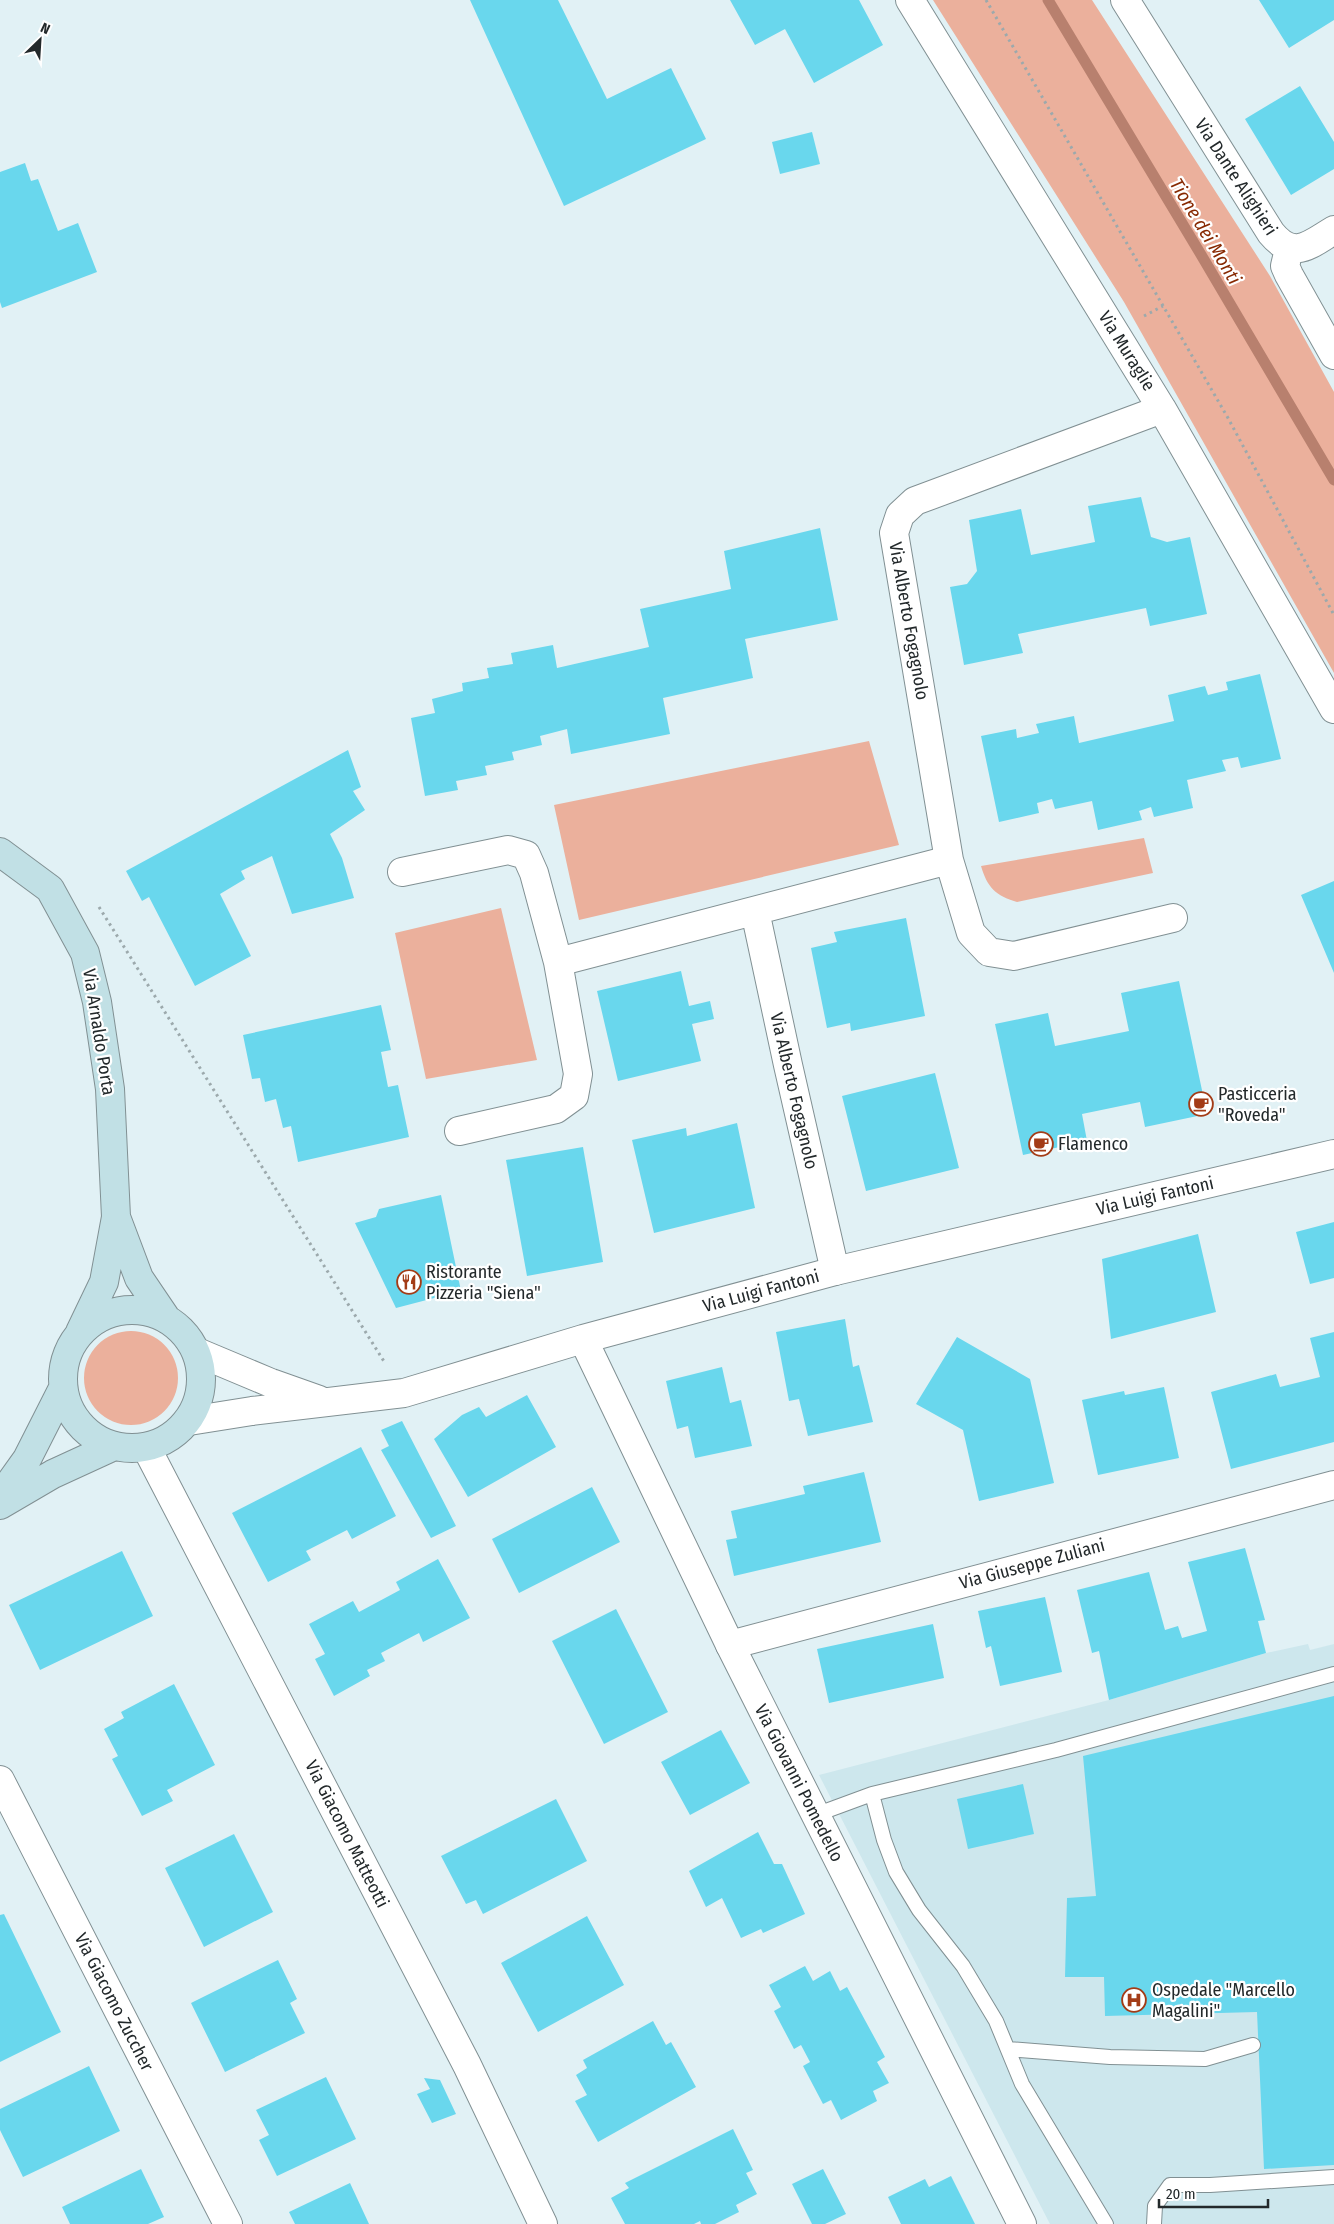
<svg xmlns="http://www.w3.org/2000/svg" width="1334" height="2224" viewBox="0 0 1334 2224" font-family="'Fira Sans Condensed',sans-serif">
	<rect width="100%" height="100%" fill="#e1f1f5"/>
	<path fill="#cde7ed" d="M1308 1644 1310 1650 1334 1644V2224H1050L819 1775 1109 1700 1266 1653Z"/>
	<path fill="#ebb09c" d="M933 0H1092L1270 276 1334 392V673L1124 302Z
		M869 741 899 845 579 920 554 805Z
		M1144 838 1153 873 1017 902C996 896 987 887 981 866Z
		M501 908 537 1060 426 1079 395 933Z
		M84 1378a47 47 0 1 1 94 0a47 47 0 1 1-94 0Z"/>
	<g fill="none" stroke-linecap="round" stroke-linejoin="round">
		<path stroke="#b8806e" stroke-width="11" d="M1048 0 1200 253 1334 480"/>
	</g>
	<path fill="#69d7ed" d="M470 0H558L607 99 671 68 706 139 564 206Z
		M730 0H859L883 45 814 83 785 29 755 45Z
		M1259 0H1334V20L1289 48Z
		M1300 86 1334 142V169L1291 195 1245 119Z
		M812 132 820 164 780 174 772 142Z
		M25 163 31 181 38 179 58 231 78 223 97 272 2 308 0 302V172Z
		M1141 497 1151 537 1167 542 1190 537 1207 614 1150 626 1146 608 1018 634 1023 653 964 665 950 587 967 584 977 571 969 520 1021 509 1031 555 1095 542 1088 506Z
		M820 528 838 620 745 639 753 678 663 698 670 734 571 754 567 729 540 736 542 745 512 752 514 760 485 766 487 775 456 781 458 790 425 796 411 718 435 713 432 699 463 691 462 683 489 678 487 668 513 664 511 653 553 645 557 668 649 647 640 609 731 589 724 551Z
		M1260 674 1281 759 1241 768 1238 757 1222 760 1226 771 1187 780 1193 808 1154 817 1151 807 1139 811 1142 820 1098 830 1092 801 1055 809 1052 799 1037 803 1039 813 999 822 981 736 1016 729 1017 738 1039 733 1036 724 1074 716 1079 743 1174 721 1168 695 1205 686 1208 695 1228 690 1226 682Z
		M348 750 361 787 353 791 365 810 330 834 342 858 354 898 292 914 272 856 241 871 245 879 220 894 251 956 195 986 149 897 142 901 126 871Z
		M1334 881V973L1301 895Z
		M906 918 925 1016 851 1031 850 1023 827 1028 811 948 837 942 834 932Z
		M681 971 689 1006 710 1001 714 1019 692 1024 701 1061 618 1081 597 991Z
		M1179 981 1207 1114 1145 1127 1140 1102 1082 1114 1087 1141 1023 1155 995 1024 1048 1013 1055 1046 1129 1031 1121 993Z
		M381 1005 391 1050 381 1052 388 1087 398 1085 409 1137 298 1162 291 1126 283 1128 276 1099 265 1102 260 1078 252 1079 243 1035Z
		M935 1073 959 1168 866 1191 842 1096Z
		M737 1123 755 1208 654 1233 632 1140 686 1128 687 1136Z
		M583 1147 603 1262 527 1276 506 1160Z
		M441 1195 461 1291 396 1308 355 1223 376 1217 379 1209Z
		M1334 1222V1278L1310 1284 1296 1232Z
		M1198 1234 1216 1312 1111 1339 1102 1259Z
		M845 1319 853 1367 859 1365 873 1422 808 1436 799 1399 789 1401 776 1332Z
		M1334 1332V1442L1231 1469 1211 1392 1276 1374 1280 1387 1320 1377 1310 1338Z
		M957 1337 1030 1379 1054 1483 979 1501 963 1430 916 1404Z
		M722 1367 730 1403 741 1400 752 1446 695 1458 688 1426 677 1429 666 1381Z
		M1164 1387 1179 1458 1098 1475 1082 1400 1124 1391 1125 1395Z
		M527 1395 556 1447 468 1497 434 1439 462 1415 479 1407 486 1417Z
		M402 1421 456 1526 431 1538 381 1450 389 1446 381 1430Z
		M361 1447 396 1516 352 1539 347 1530 306 1551 311 1560 268 1582 232 1513Z
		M864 1472 881 1542 734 1576 726 1540 737 1538 731 1511 805 1494 803 1486Z
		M592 1487 620 1542 519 1593 492 1539Z
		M1245 1548 1265 1620 1258 1621 1266 1653 1109 1700 1099 1651 1092 1653 1077 1590 1149 1572 1165 1630 1178 1626 1182 1638 1207 1631 1188 1562Z
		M122 1551 153 1616 40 1670 9 1605Z
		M438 1559 470 1618 423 1642 419 1633 381 1653 385 1661 367 1670 370 1676 334 1696 315 1659 325 1654 309 1624 353 1601 359 1612 400 1590 396 1582Z
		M1045 1597 1062 1672 1000 1686 991 1646 986 1648 978 1611Z
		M616 1609 668 1712 604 1744 552 1641Z
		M933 1624 944 1678 829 1703 817 1649Z
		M174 1684 215 1765 167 1790 173 1801 142 1816 112 1759 118 1756 104 1729 124 1718 121 1712Z
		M1334 1696V2165L1264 2169 1257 2012 1105 2016 1104 1977H1065L1067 1898 1096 1896 1083 1756Z
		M721 1730 750 1783 690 1815 661 1762Z
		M1023 1784 1034 1834 968 1849 957 1799Z
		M556 1799 587 1861 483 1914 476 1900 466 1904 441 1856Z
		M758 1832 774 1864H782L805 1914 763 1933 761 1929 741 1938 722 1898 706 1907 689 1871Z
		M234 1834 273 1912 204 1947 165 1868Z
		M4 1914 61 2032 0 2062V1915Z
		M587 1916 624 1985 538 2032 501 1963Z
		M278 1960 297 1999 290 2003 305 2033 225 2072 191 2003Z
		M805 1966 813 1981 830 1971 840 1991 847 1987 885 2057 877 2062 889 2083 873 2091 877 2101 841 2120 831 2100 823 2104 803 2066 810 2062 801 2045 794 2049 774 2011 781 2007 769 1985Z
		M653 2021 666 2045 671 2042 696 2087 598 2142 575 2101 587 2095 576 2075 587 2068 583 2060Z
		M89 2066 120 2131 23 2177 0 2130V2109Z
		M326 2077 356 2139 277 2176 259 2140 269 2135 256 2110Z
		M424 2078 440 2080 456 2114 432 2123 417 2094 430 2089Z
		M733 2129 753 2170 746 2173 757 2194 736 2205 739 2212 715 2224H701L700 2221 694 2224H625L611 2198 629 2188 625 2183Z
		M141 2169 164 2217 148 2224H70L62 2207Z
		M823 2169 846 2214 825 2224H812L792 2184Z
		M951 2176 975 2224H901L888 2197 925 2179 929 2187Z
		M350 2183 369 2224H295L289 2212Z"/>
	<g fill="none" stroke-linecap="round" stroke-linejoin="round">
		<g stroke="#819093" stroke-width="16">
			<path id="service" d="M872 1794 1056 1750 1334 1674
				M815 1815 872 1794 884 1840 896 1872 919 1910 963 1966 996 2021 1022 2084 1106 2224
				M1008 2049 1110 2057 1205 2059 1253 2045
				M1154 2224 1155 2206 1170 2185H1210L1334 2177"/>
		</g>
		<g stroke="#819093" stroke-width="30">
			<path id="minor" d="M910 0 1162 409 1334 709
				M1125 0 1271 233C1294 261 1309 245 1334 230
				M1289 249 1285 266 1289 275 1334 355
				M949 860 971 933 989 952 1014 956 1173 918
				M402 872 508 850 526 855 534 873 558 962 578 1074 574 1096 556 1109 459 1131
				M755 911 788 1065 835 1271
				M558 962 949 860 894 533 900 515 915 501 1162 409
				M146 1447 467 2065 543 2224
				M730 1645 1334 1485
				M0 1780 228 2224"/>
		</g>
		<g stroke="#819093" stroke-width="30">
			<path id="tertiary" d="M583 1339 730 1645 1022 2224
				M197 1352 271 1383 319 1400
				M189 1421 252 1411 404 1393 583 1339 835 1271 1334 1154"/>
		</g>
		<g stroke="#819093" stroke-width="30">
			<path id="secondary" d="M0 852 50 889 85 953 97 1002 110 1089 116 1217 104 1282 80 1332
				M116 1217 139 1278 166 1318
				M63 1379a69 69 0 1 1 138 0a69 69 0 1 1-138 0Z
				M0 1497 27 1459 63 1388
				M0 1505 53 1474 114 1446"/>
		</g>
		<path stroke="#9ca9ac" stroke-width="3" stroke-dasharray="2.5 4" stroke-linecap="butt" d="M986 0 1228 418 1334 615
			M1144 316 1163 306
			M99 907 385 1363"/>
		<use href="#service" stroke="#fff" stroke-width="14"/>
		<use href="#minor" stroke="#fff" stroke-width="28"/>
		<use href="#tertiary" stroke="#fff" stroke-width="28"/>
		<use href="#secondary" stroke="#c1e0e5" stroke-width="28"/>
	</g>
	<defs>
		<g id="cafe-ring" transform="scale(1.25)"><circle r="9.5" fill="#fff" stroke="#a33c17" stroke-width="1.5"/><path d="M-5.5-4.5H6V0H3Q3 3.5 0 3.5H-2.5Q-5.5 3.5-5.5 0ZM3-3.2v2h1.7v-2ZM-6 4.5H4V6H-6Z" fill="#a33c17"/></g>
		<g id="restaurant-ring" transform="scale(1.25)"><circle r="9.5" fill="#fff" stroke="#a33c17" stroke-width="1.5"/><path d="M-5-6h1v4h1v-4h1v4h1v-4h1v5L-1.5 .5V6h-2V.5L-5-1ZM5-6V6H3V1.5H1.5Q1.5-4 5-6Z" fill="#a33c17"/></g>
		<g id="hospital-ring" transform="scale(1.25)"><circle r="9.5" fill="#fff" stroke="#a33c17" stroke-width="1.5"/><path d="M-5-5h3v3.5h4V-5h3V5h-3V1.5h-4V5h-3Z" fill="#a33c17"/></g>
	</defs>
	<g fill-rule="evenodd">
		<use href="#cafe-ring" x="1201" y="1104"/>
		<use href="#cafe-ring" x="1041" y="1144"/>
		<use href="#restaurant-ring" x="409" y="1282"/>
		<use href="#hospital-ring" x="1134" y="2000"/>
	</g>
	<g text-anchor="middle" stroke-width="4.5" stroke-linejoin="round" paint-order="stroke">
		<g font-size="18" fill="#23292b" stroke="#fff">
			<text transform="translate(1236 177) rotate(57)" y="6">Via Dante Alighieri</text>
			<text transform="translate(1127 351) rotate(58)" y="6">Via Muraglie</text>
			<text transform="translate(909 621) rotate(80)" y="6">Via Alberto Fogagnolo</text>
			<text transform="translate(99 1032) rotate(81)" y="6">Via Arnaldo Porta</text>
			<text transform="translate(794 1091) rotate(77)" y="6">Via Alberto Fogagnolo</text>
			<text transform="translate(1155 1196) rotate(-13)" y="6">Via Luigi Fantoni</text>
			<text transform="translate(761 1291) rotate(-15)" y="6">Via Luigi Fantoni</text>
			<text transform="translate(1032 1564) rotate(-15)" y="6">Via Giuseppe Zuliani</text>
			<text transform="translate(799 1783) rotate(63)" y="6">Via Giovanni Pomedello</text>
			<text transform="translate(347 1834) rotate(63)" y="6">Via Giacomo Matteotti</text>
			<text transform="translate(114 2002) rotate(63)" y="6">Via Giacomo Zuccher</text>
		</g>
		<g font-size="18" fill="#23292b" stroke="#fff" text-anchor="start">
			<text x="1218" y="1100">Pasticceria<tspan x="1218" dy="21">"Roveda"</tspan></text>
			<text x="1058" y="1150">Flamenco</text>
			<text x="426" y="1278">Ristorante<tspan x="426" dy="21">Pizzeria "Siena"</tspan></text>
			<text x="1152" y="1996">Ospedale "Marcello<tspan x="1152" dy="21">Magalini"</tspan></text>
		</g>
		<g font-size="19" font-style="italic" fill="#872902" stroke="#fff">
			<text transform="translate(1206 231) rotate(59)" y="7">Tione dei Monti</text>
		</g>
	</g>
	<g transform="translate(40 40) rotate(25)" stroke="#ffffff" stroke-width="4" paint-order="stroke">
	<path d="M0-4L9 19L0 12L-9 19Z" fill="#23292b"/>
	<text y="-8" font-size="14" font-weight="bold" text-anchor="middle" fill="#23292b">N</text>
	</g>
	<path d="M1159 2199v8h109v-8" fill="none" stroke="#23292b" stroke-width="2.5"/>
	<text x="1166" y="2199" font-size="15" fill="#23292b" stroke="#ffffff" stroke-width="4" paint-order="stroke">20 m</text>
</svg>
